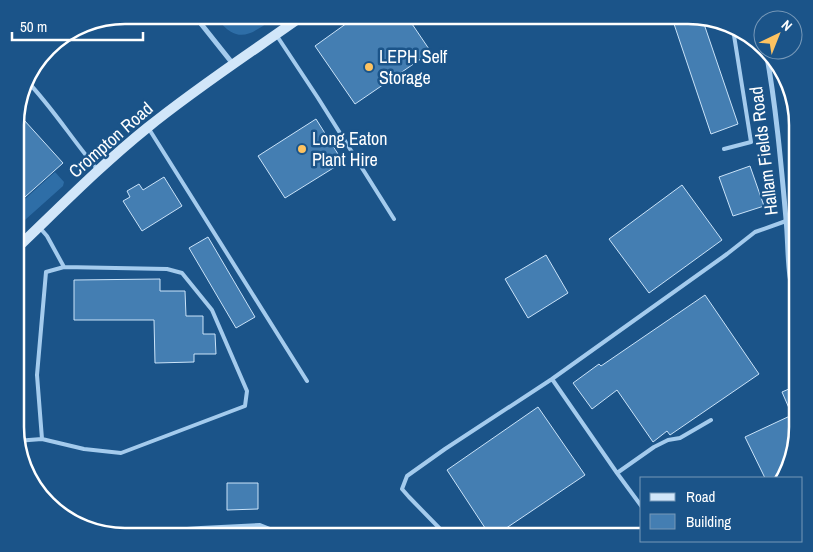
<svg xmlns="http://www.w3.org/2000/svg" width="813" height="552" viewBox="0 0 813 552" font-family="'Archivo Narrow',sans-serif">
	<rect width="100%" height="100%" fill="#1b5489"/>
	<path fill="#2e6ea7" d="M252 19H273C251 34 239 45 218 20H239L243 25Z
		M783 73H784L787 76 798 118V198Z
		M55 172 64 182 63 186 16 228V207Z"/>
	<path fill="#447eb2" stroke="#cae3f9" d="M671 15H695L702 18 738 124 711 134Z
		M354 18H408L431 52 355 104 315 46Z
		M316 119 343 162 285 198 258 156Z
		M24 120 63 163 16 205V128Z
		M750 166 764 206 733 216 719 177Z
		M164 177 182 206 142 231 123 201 130 197 127 191 139 184 143 190Z
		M682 185 722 240 649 293 609 239Z
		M208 237 255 317 236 328 189 248Z
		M546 255 568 293 528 318 505 279Z
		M160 279V291H185L186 316H203V334H215L216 354H194V362L155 363 154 320H74V280Z
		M705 295 759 374 670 435 667 431 653 442 617 390 592 409 573 383 599 364 601 366Z
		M798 385V434L781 478H765L745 437 792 415 782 392Z
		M538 407 585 475 493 537H491L447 470Z
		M227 483H258V509L227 510Z"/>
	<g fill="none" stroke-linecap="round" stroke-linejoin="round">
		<path stroke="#a4cbed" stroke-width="4" d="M277 36 318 98 394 219
			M26 80C53 108 73 141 98 170
			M149 129 307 381
			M724 149 751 142 733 29
			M40 228 47 236 64 267 46 272 37 375 42 439 84 449 121 453 245 406 247 391 212 310 182 273 167 269 64 267
			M552 379 617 473
			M16 441 42 439
			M642 507 617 473 654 447 668 440 680 438 711 420
			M126 537 131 533 201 528 260 525 290 537
			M448 537 409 497 402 489 407 476 445 449 552 379 727 254 755 232 786 221"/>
		<path stroke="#a4cbed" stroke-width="5" d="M198 20 233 64
			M766 51C776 106 781 163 786 219 789 248 786 279 798 306"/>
		<path stroke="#d1e6f9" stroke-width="10" d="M16 249C59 208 101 165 147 128 195 89 247 55 298 19"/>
	</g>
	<g fill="#fec361" stroke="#1b5489" stroke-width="2">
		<circle cx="369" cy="67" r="5"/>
		<circle cx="302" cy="149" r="5"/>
	</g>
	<g text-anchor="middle" stroke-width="5" stroke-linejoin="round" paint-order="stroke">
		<g font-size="18" fill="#fff" stroke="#1b5489" text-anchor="start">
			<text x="379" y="63">LEPH Self<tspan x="379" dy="21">Storage</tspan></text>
			<text x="312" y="145">Long Eaton<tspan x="312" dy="21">Plant Hire</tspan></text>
		</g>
		<g font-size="18" fill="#fff" stroke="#1b5489">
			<text transform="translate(111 140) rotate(-41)" y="6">Crompton Road</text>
			<text transform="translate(764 151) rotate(-97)" y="6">Hallam Fields Road</text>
		</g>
	</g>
	<path d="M0 0H813V552H0ZM125 24H688A101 101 0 0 1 789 125V427A101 101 0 0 1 688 528H125A101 101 0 0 1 24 427V125A101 101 0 0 1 125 24Z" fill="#1b5489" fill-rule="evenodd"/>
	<path fill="none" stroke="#fff" stroke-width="2.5" d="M125 24H688A101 101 0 0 1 789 125V427A101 101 0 0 1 688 528H125A101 101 0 0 1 24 427V125A101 101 0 0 1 125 24Z"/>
	<rect x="640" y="477" width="162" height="65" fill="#1b5489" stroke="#7698b8"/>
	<rect x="650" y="493" width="25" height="8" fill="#d1e6f9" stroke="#7698b8"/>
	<text x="686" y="502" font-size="15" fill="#ffffff">Road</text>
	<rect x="650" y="514" width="25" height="15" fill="#447eb2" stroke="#7698b8"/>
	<text x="686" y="527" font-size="15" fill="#ffffff">Building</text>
	<g transform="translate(778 35) rotate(43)"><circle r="24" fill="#1b5489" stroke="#7698b8"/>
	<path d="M0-4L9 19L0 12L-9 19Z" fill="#fec361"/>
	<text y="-8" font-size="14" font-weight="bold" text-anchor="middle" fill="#ffffff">N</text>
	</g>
	<path d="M12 32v8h131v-8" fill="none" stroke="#ffffff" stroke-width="2.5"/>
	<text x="20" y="32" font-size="15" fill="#ffffff" stroke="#1b5489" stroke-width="4" paint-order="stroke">50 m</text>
</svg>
